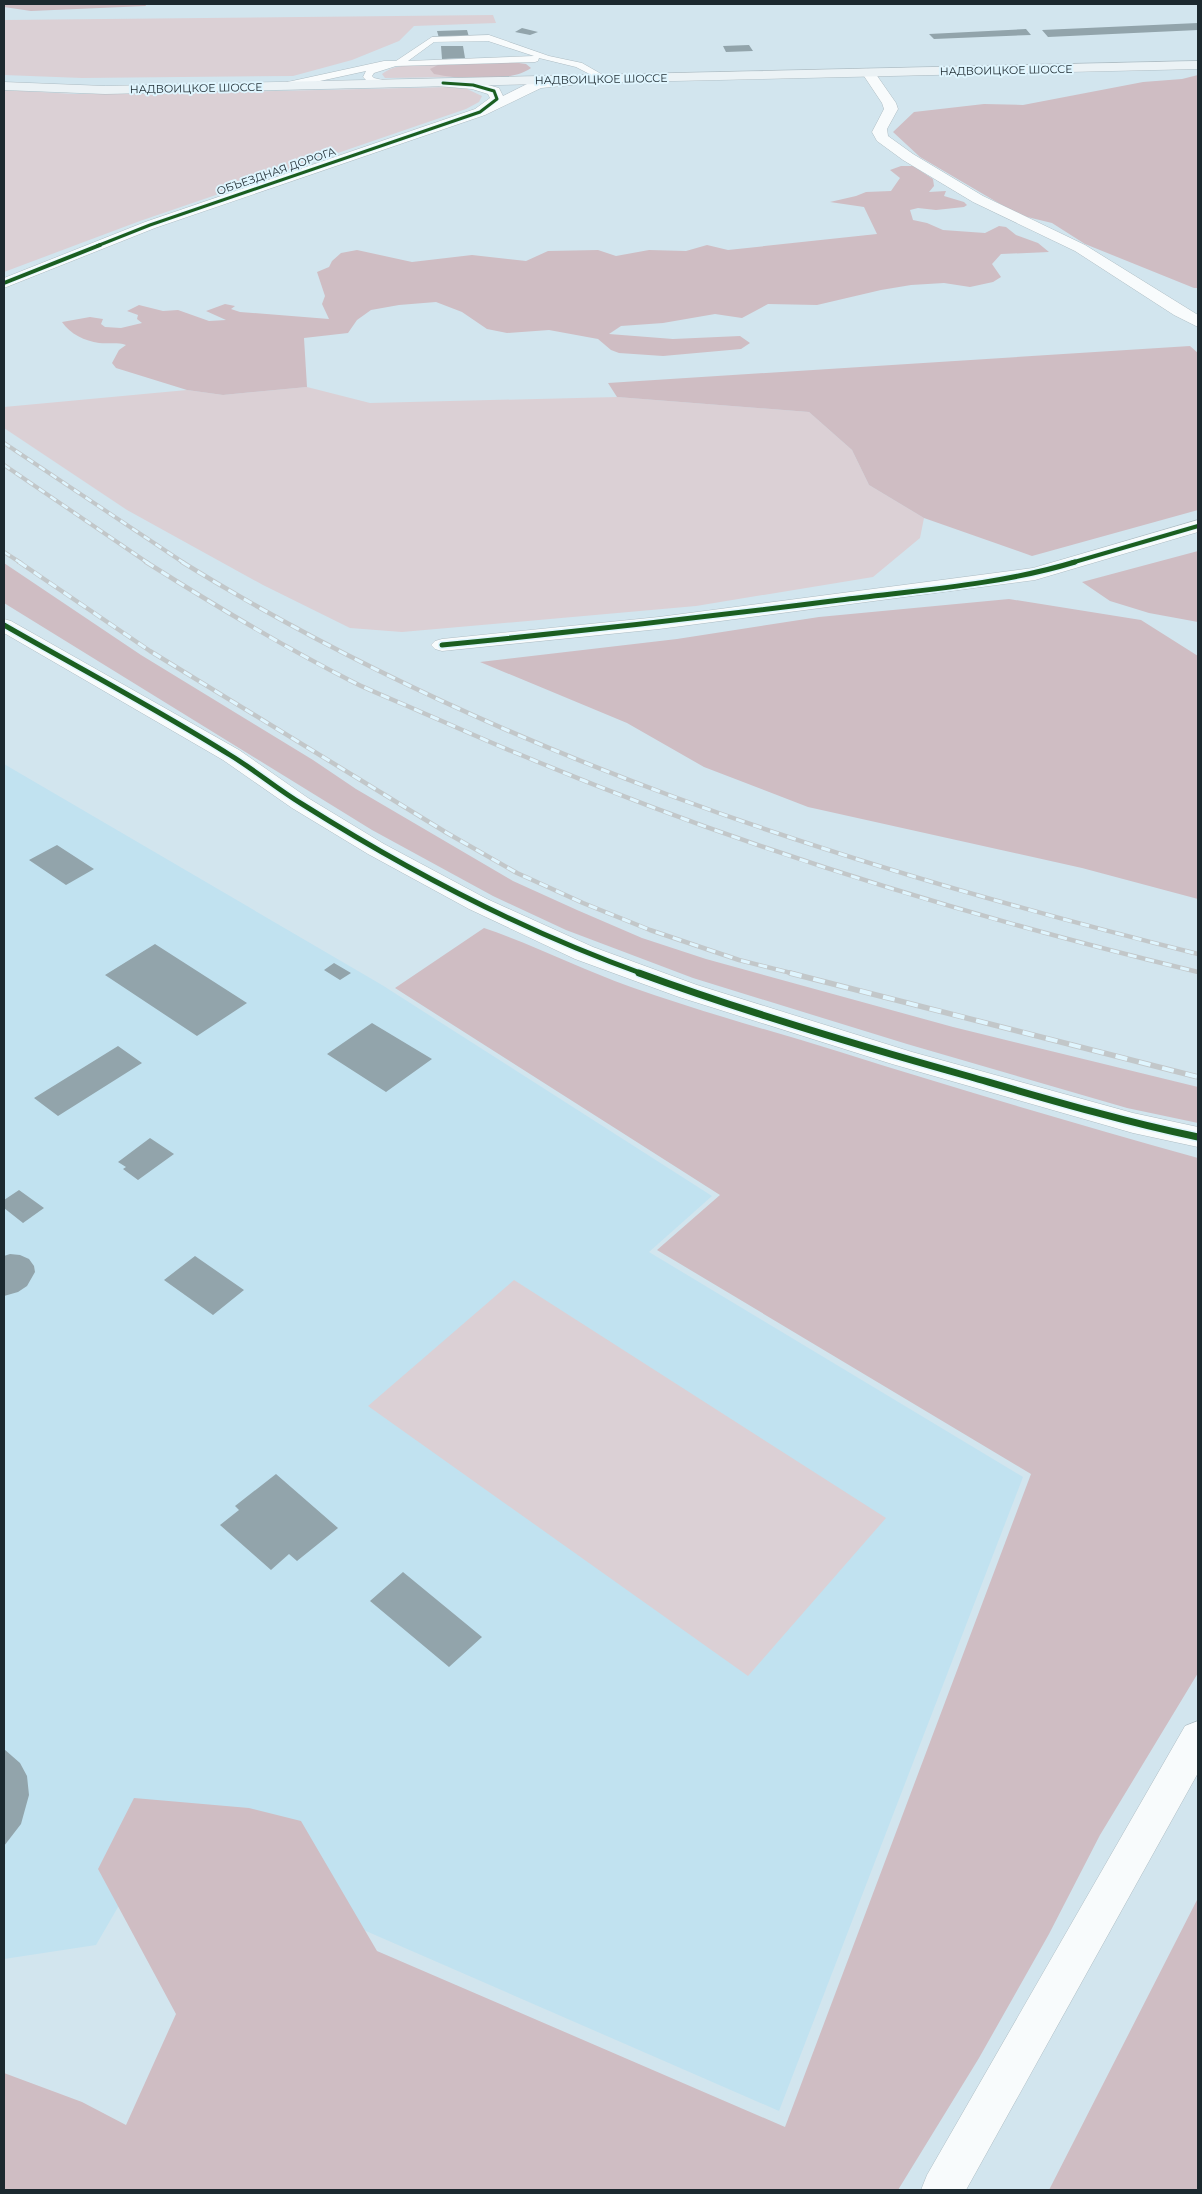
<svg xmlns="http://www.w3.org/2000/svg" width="1202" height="2194" viewBox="0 0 1202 2194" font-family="Montserrat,sans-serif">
	<rect width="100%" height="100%" fill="#d2e5ee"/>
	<path fill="#c1e2f0" d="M4 764 382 985 712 1196 649 1252 1023 1477 779 2111 157 1840 96 1945 4 1959Z"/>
	<path fill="#dbd0d5" d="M493 15 496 23 414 26 399 41 352 60 293 76 82 78 4 75V20Z
		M438 65 447 76 462 77 385 78 382 74C396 62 421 65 438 65Z
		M448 87 467 89 482 96 479 102 466 109 140 221 4 272V90L75 94H139Z
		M307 387 370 403 617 397 809 412 852 450 869 485 924 518 920 538 873 577 696 606 402 632 350 628 263 585 127 510 4 428V407L187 390 223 395Z
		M514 1280 886 1518 748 1676 368 1406Z"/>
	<path fill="#cfbdc3" d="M4 4H145L146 6 31 11 4 7Z
		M512 62 526 64 531 68C511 83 458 79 434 74L430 69 438 65Z
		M1198 75V288H1194L1085 244 1052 223 1019 215 920 157 893 132 914 112 984 104 1023 105 1143 82 1182 79Z
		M901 166H913L933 179 934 186 929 192 946 191 944 196 964 202 967 205 964 207 936 210 918 208 910 210 913 220 927 223 943 230 985 233 999 226 1006 227 1016 235 1038 243 1049 252 1001 254 992 264 1001 277 993 282 970 287 944 283 911 285 881 290 817 305 768 304 742 318 715 314 663 323 621 326 609 334 673 339 740 336 750 343 741 349 663 356 619 353 611 350 598 339 549 330 507 333 487 329 462 312 436 302 399 305 371 310 357 320 348 333 304 338 307 387 223 395 187 390 116 368 112 363 119 350 126 345C118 342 108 344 99 343 85 341 70 334 62 322L90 317 103 319 101 324 105 327 121 328 142 323 137 319 138 315 127 311 139 305 163 311 178 310 209 321 226 320 206 311 225 304 235 306 231 309 240 312 329 319 322 304 325 296 317 272 329 267 332 261 341 253 357 250 412 262 472 255 526 261 548 251 598 250 616 256 649 250 686 251 707 245 728 250 877 234 864 207 830 202 856 196 866 192 891 191 900 178 890 170Z
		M1190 346 1198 353V510L1032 556 924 518 869 485 852 450 809 412 617 397 608 383Z
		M1198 551V622L1149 613 1110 601 1082 582Z
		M4 563 141 655 313 760 356 789 513 881 577 910 642 938 706 959 953 1027 1198 1087V1123L1127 1108 907 1044 693 978 566 930 493 896 372 830 4 603Z
		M1009 599 1141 620 1198 656V899L1082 868 808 807 704 767 627 723 480 662 677 639 819 617Z
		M484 928C534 945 581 969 631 987 699 1011 768 1030 837 1051 957 1089 1077 1124 1198 1158V1673L1100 1835 1049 1934 979 2058 898 2190H4V2073L82 2102 126 2125 176 2014 98 1869 134 1798 249 1808 301 1821 377 1951 785 2127 1031 1474 657 1250 720 1195 395 988Z
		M1198 1898V2190H1049Z"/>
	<path fill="#92a4ab" d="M1198 23V30L1048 37 1042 30Z
		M522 28 538 32 530 35 515 32Z
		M1026 29 1031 35 934 39 929 34Z
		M467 30 469 37 439 38 437 31Z
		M749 45 753 51 726 52 723 46Z
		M441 46H463L465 58 442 59Z
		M57 845 94 869 66 885 29 860Z
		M155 944 247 1003 197 1036 105 975Z
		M334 963 351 973 340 980 324 970Z
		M372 1023 432 1059 386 1092 327 1054Z
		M118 1046 142 1063 58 1116 34 1098Z
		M150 1138 174 1154 138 1180 123 1169 126 1167 118 1162Z
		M19 1190 44 1208 23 1223 4 1208V1200Z
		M10 1254 20 1255 29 1259 34 1266 35 1272 27 1286 18 1292 4 1296V1256Z
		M195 1256 244 1290 213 1315 164 1280Z
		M276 1474 338 1528 297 1561 289 1554 271 1570 220 1525 239 1510 235 1506Z
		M403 1572 482 1637 449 1667 370 1601Z
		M4 1749 20 1763 27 1776 29 1795 21 1824 4 1846Z"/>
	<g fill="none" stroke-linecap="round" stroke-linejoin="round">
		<g stroke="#aebdc4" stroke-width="1">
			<path id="service" d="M489 35 549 56 582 63 610 79 603 81 576 67 539 58 538 61 535 62 396 66 374 73 372 76 374 78 391 82 392 84 388 87 368 82 363 77 366 71 283 89 279 86 283 83 384 61H396L432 37ZM488 41 534 56 408 61 434 42Z"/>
		</g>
		<g stroke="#aebdc4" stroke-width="1">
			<path id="minor" d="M868 69 873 70 896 103 898 109 887 129 888 136 913 154 983 196 1085 245 1198 315V327L1174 315 1075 251 973 202 903 160 877 141 872 132 884 109 882 103 862 73Z
				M1198 520V532L1035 580 659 629 442 651 435 649 431 645 435 641 442 639 659 617 1033 568Z"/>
		</g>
		<g stroke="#aebdc4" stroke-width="1">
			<path id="tertiary" d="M577 77 584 81 582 84 541 88 485 115 155 228 4 288V278L145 222 475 109 490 98 488 94 472 89 438 86 436 83 438 80 473 81 499 88 503 96 533 81Z
				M4 619 11 621 239 750 308 798 384 844 487 899 593 947 697 985 912 1052 1133 1113 1198 1127V1147L1133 1133 892 1064 679 997 575 959 469 909 368 854 292 808 223 760 4 633Z
				M1198 1721V1773L966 2190H921L927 2175 1185 1726Z"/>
		</g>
		<g stroke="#aebdc4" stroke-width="1">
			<path id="secondary" d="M1198 61V69L105 94 4 90V82L105 86Z"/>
		</g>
		<use href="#service" fill="#f8fbfc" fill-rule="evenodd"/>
		<use href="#minor" fill="#f8fbfc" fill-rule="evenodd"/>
		<use href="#tertiary" fill="#f8fbfc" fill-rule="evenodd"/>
		<use href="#secondary" fill="#ebf2f5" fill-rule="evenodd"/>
		<g stroke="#c2c7c9" stroke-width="4">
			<path id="rail-far2" d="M4 443 184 563
				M4 465 148 563
				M4 552 21 563"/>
		</g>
		<g stroke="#c2c7c9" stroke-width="4.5">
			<path id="rail-far1" d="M19 562 150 651 447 833 517 873 583 903 650 930 739 960 795 974
				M146 562C214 605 282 646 353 682 375 693 399 702 421 712 456 727 491 743 526 757 743 848 969 917 1198 972
				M182 562C493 754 845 866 1198 954"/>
		</g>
		<g stroke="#c2c7c9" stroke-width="5.5">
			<path id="rail" d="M790 973 1198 1077"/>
		</g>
		<use href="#rail-far2" stroke="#dff5fe" stroke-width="2.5" stroke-dasharray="7" stroke-linecap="butt"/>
		<use href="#rail-far1" stroke="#dff5fe" stroke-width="3" stroke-dasharray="9" stroke-linecap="butt"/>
		<use href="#rail" stroke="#dff5fe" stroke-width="4" stroke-dasharray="12" stroke-linecap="butt"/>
		<g stroke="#dff5fe" stroke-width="4.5">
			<path id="cycleway-far3" d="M97 246 150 225 480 112 497 99 494 91 473 85 443 83"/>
		</g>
		<g stroke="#dff5fe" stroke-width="5.5">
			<path id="cycleway-far2" d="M4 283 100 245
				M1071 563 1198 526"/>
		</g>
		<g stroke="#dff5fe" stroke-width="8">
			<path id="cycleway-far1" d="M4 625C79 668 157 709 230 755 255 770 277 789 302 804 410 872 523 931 643 974
				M442 645C575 632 708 617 840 600 919 590 999 585 1075 562"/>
		</g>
		<g stroke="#dff5fe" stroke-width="10">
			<path id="cycleway" d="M639 973C748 1013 860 1046 971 1077 1047 1099 1121 1121 1198 1137"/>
		</g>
		<use href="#cycleway-far3" stroke="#1b5e20" stroke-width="3"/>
		<use href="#cycleway-far2" stroke="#1b5e20" stroke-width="4"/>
		<use href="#cycleway-far1" stroke="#1b5e20" stroke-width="5"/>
		<use href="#cycleway" stroke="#1b5e20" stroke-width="7"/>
	</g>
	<g text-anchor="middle" stroke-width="4" stroke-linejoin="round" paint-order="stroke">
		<g font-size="11" fill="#1c292f" stroke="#dff5fe">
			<text transform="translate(1006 70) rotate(-1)" y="4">НАДВОИЦКОЕ ШОССЕ</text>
			<text transform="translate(601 79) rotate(-1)" y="4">НАДВОИЦКОЕ ШОССЕ</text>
			<text transform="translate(196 88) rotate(-1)" y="4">НАДВОИЦКОЕ ШОССЕ</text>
			<text transform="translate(276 171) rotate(-19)" y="4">ОБЪЕЗДНАЯ ДОРОГА</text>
		</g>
	</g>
	<rect width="1202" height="2194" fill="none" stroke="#1c292f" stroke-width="10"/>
</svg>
